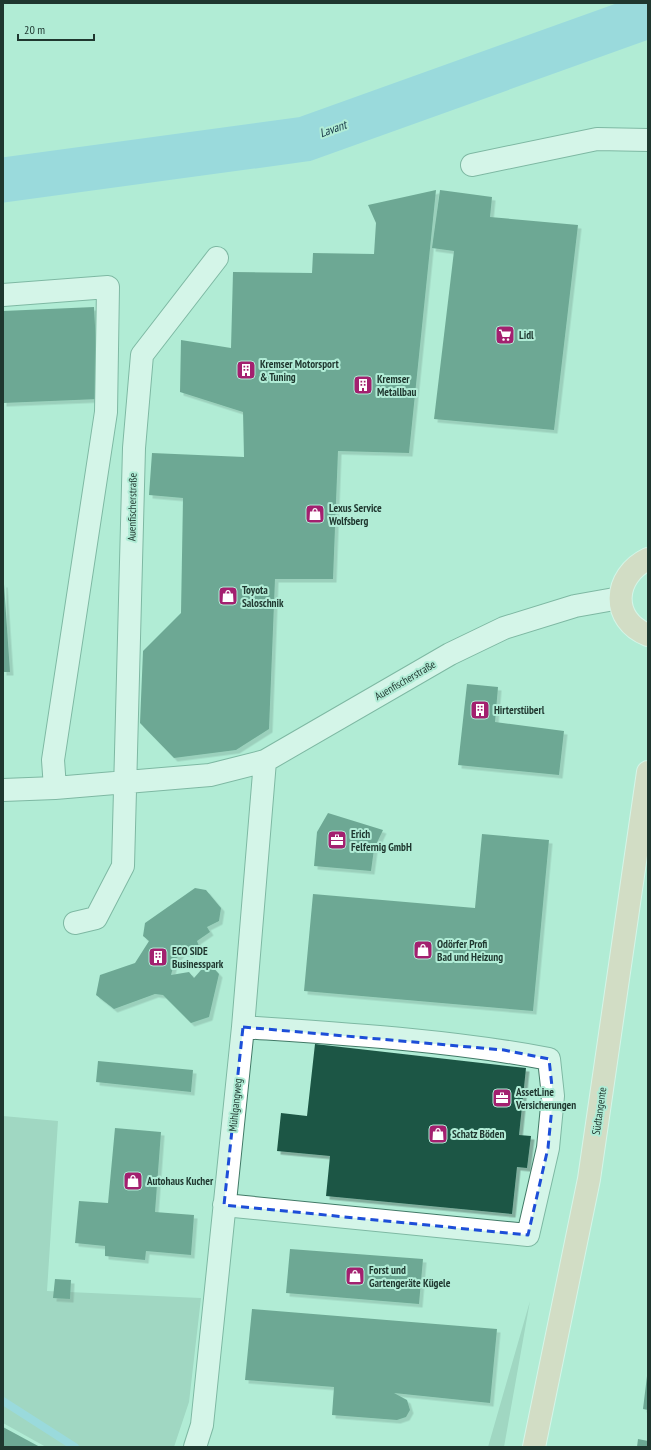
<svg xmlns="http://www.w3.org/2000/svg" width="651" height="1450" viewBox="0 0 651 1450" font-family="'PT Sans Narrow',sans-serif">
	<defs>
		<filter id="shadow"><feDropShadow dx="3.5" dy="3.5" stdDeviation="0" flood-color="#0004"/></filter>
	</defs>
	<rect width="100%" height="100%" fill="#b1ecd6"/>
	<path fill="#8cbcaa" d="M3 1116 58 1121 47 1291 201 1298 189 1402 174 1447H46L3 1423Z
		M530 1301 504 1447H488Z"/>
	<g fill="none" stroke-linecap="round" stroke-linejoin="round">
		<path stroke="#7fc4e5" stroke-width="8" d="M3 1401 75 1447"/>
		<path stroke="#7fc4e5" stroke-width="45" d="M3 180 305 139 648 16"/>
	</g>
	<path fill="#1d5645" filter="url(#shadow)" d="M436 190 409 453 338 451 333 579H275L269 729 236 750 174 758 140 723 143 651 181 613 183 498 149 495 152 453 244 457 243 412 180 392 181 340 231 348 233 272 312 273 313 253 374 254 376 223 368 205Z
		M440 190 492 197 490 217 578 225 554 430 434 419 454 251 432 248Z
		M94 307 99 399 3 403V311Z
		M3 584H4L10 672H3Z
		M467 684 498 687 495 722 564 731 559 775 458 765Z
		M328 813 383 830 374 849 371 871 314 866 317 832Z
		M482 834 549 840 533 1011 304 991 313 894 475 908Z
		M195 888 206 890 221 908 219 921 207 927 210 932 197 941 199 946 189 954 182 952 175 960 171 975 189 972 194 978 208 962 219 974 209 1017 191 1023 163 995 155 994 114 1009 96 995 100 975 135 963 149 941 143 936 145 923Z
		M315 1044 526 1068 519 1135 531 1136 527 1168 517 1167 512 1214 326 1196 330 1156 277 1151 281 1113 307 1116Z
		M98 1061 193 1070 191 1092 96 1082Z
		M115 1128 161 1132 155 1212 194 1215 191 1255 146 1251 145 1260 105 1256V1246L75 1243 79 1201 108 1203Z
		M290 1249 423 1259 419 1304 286 1293Z
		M55 1279 71 1280 70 1299 53 1298Z
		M252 1309 497 1329 490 1403 394 1393 407 1400 410 1410 406 1417 397 1420 332 1415 334 1387 245 1380Z
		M647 1376H648V1410L643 1409Z
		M3 1427 40 1447H3Z
		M638 1439 648 1441V1447H637Z"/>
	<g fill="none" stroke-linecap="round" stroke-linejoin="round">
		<g stroke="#417966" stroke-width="24">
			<path id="minor" d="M472 165 597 139 648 140
				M3 295 108 287 106 412 53 760 55 788
				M3 790 55 788 210 775 265 761 450 654 504 628 575 606 620 598
				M75 923 96 918 123 866 134 448 142 355 217 258
				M224 1205 528 1235 548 1148 553 1096 549 1059C449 1040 345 1034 243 1027
				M195 1447 202 1425 243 1027 265 761"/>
		</g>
		<g stroke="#fff" stroke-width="24">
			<path id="major" d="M648 559C613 576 610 620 648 635
				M534 1447 589 1179 648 772"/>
		</g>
		<use href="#minor" stroke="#fff" stroke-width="22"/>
		<use href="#major" stroke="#facbb1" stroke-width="22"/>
	</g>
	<path d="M0 0H651V1450H0ZM243 1027 504 1050 549 1059 553 1096 548 1148 528 1235 224 1205Z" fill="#b1ecd6" fill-opacity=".55" fill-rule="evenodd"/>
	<path fill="none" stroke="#1d4ed8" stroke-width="3" stroke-dasharray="8 5" stroke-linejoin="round" d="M243 1027 504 1050 549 1059 553 1096 548 1148 528 1235 224 1205Z"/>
	<defs>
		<g id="supermarket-square" transform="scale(1)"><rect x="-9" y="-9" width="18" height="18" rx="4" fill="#a3206f" stroke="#b1ecd6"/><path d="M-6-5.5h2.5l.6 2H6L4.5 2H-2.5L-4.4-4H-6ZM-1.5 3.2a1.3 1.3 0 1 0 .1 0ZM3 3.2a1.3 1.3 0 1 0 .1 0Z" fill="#fff"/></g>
		<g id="building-square" transform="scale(1)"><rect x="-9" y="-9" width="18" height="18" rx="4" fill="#a3206f" stroke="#b1ecd6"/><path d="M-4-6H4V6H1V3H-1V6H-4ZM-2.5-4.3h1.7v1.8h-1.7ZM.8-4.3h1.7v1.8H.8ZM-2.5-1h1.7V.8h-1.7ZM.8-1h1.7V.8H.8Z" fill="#fff"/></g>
		<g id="shop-square" transform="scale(1)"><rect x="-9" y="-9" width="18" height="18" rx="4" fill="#a3206f" stroke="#b1ecd6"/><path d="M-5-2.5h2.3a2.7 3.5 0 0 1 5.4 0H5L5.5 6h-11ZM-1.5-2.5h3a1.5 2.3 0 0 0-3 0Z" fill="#fff"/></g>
		<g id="office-square" transform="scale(1)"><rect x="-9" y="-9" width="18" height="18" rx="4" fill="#a3206f" stroke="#b1ecd6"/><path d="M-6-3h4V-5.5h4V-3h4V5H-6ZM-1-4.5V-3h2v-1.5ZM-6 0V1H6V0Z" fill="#fff"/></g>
	</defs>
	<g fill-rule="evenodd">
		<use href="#supermarket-square" x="505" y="335"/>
		<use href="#building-square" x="246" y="370"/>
		<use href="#building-square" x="363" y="385"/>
		<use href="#shop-square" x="315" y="514"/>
		<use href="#shop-square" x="228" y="596"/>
		<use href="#building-square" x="480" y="710"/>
		<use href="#office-square" x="337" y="840"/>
		<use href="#shop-square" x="423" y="950"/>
		<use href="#building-square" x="158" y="957"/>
		<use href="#office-square" x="502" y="1098"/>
		<use href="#shop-square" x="438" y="1134"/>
		<use href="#shop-square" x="133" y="1181"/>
		<use href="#shop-square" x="355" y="1276"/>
	</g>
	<g text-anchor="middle" stroke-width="4" stroke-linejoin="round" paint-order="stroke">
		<g font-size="11" font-weight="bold" fill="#1f372f" stroke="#b1ecd6" text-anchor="start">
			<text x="519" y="339">Lidl</text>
			<text x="260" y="368">Kremser Motorsport<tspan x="260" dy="13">&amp; Tuning</tspan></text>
			<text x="377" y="383">Kremser<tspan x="377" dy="13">Metallbau</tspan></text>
			<text x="329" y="512">Lexus Service<tspan x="329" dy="13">Wolfsberg</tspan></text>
			<text x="242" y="594">Toyota<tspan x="242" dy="13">Saloschnik</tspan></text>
			<text x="494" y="714">Hirterstüberl</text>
			<text x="351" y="838">Erich<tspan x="351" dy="13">Felfernig GmbH</tspan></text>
			<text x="437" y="948">Odörfer Profi<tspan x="437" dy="13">Bad und Heizung</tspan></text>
			<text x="172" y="955">ECO SIDE<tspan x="172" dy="13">Businesspark</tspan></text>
			<text x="516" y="1096">AssetLine<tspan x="516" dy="13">Versicherungen</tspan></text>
			<text x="452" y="1138">Schatz Böden</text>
			<text x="147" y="1185">Autohaus Kucher</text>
			<text x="369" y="1274">Forst und<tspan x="369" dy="13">Gartengeräte Kügele</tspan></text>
		</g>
		<g font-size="11" fill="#1f372f" stroke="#b1ecd6">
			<text transform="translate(132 507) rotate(-89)" y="4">Auenfischerstraße</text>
			<text transform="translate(405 680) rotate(-30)" y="4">Auenfischerstraße</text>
			<text transform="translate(235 1105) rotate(-84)" y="4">Mühlgangweg</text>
			<text transform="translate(599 1111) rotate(-82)" y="4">Südtangente</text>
		</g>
		<g font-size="12" font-style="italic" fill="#153543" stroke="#b1ecd6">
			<text transform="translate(333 129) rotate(-20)" y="4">Lavant</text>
		</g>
	</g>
	<rect width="651" height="1450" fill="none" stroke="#1f372f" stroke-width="8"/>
	<path d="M18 34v6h76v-6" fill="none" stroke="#1f372f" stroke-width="2"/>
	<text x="24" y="34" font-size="12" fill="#1f372f" stroke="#b1ecd6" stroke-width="3" paint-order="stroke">20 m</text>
</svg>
